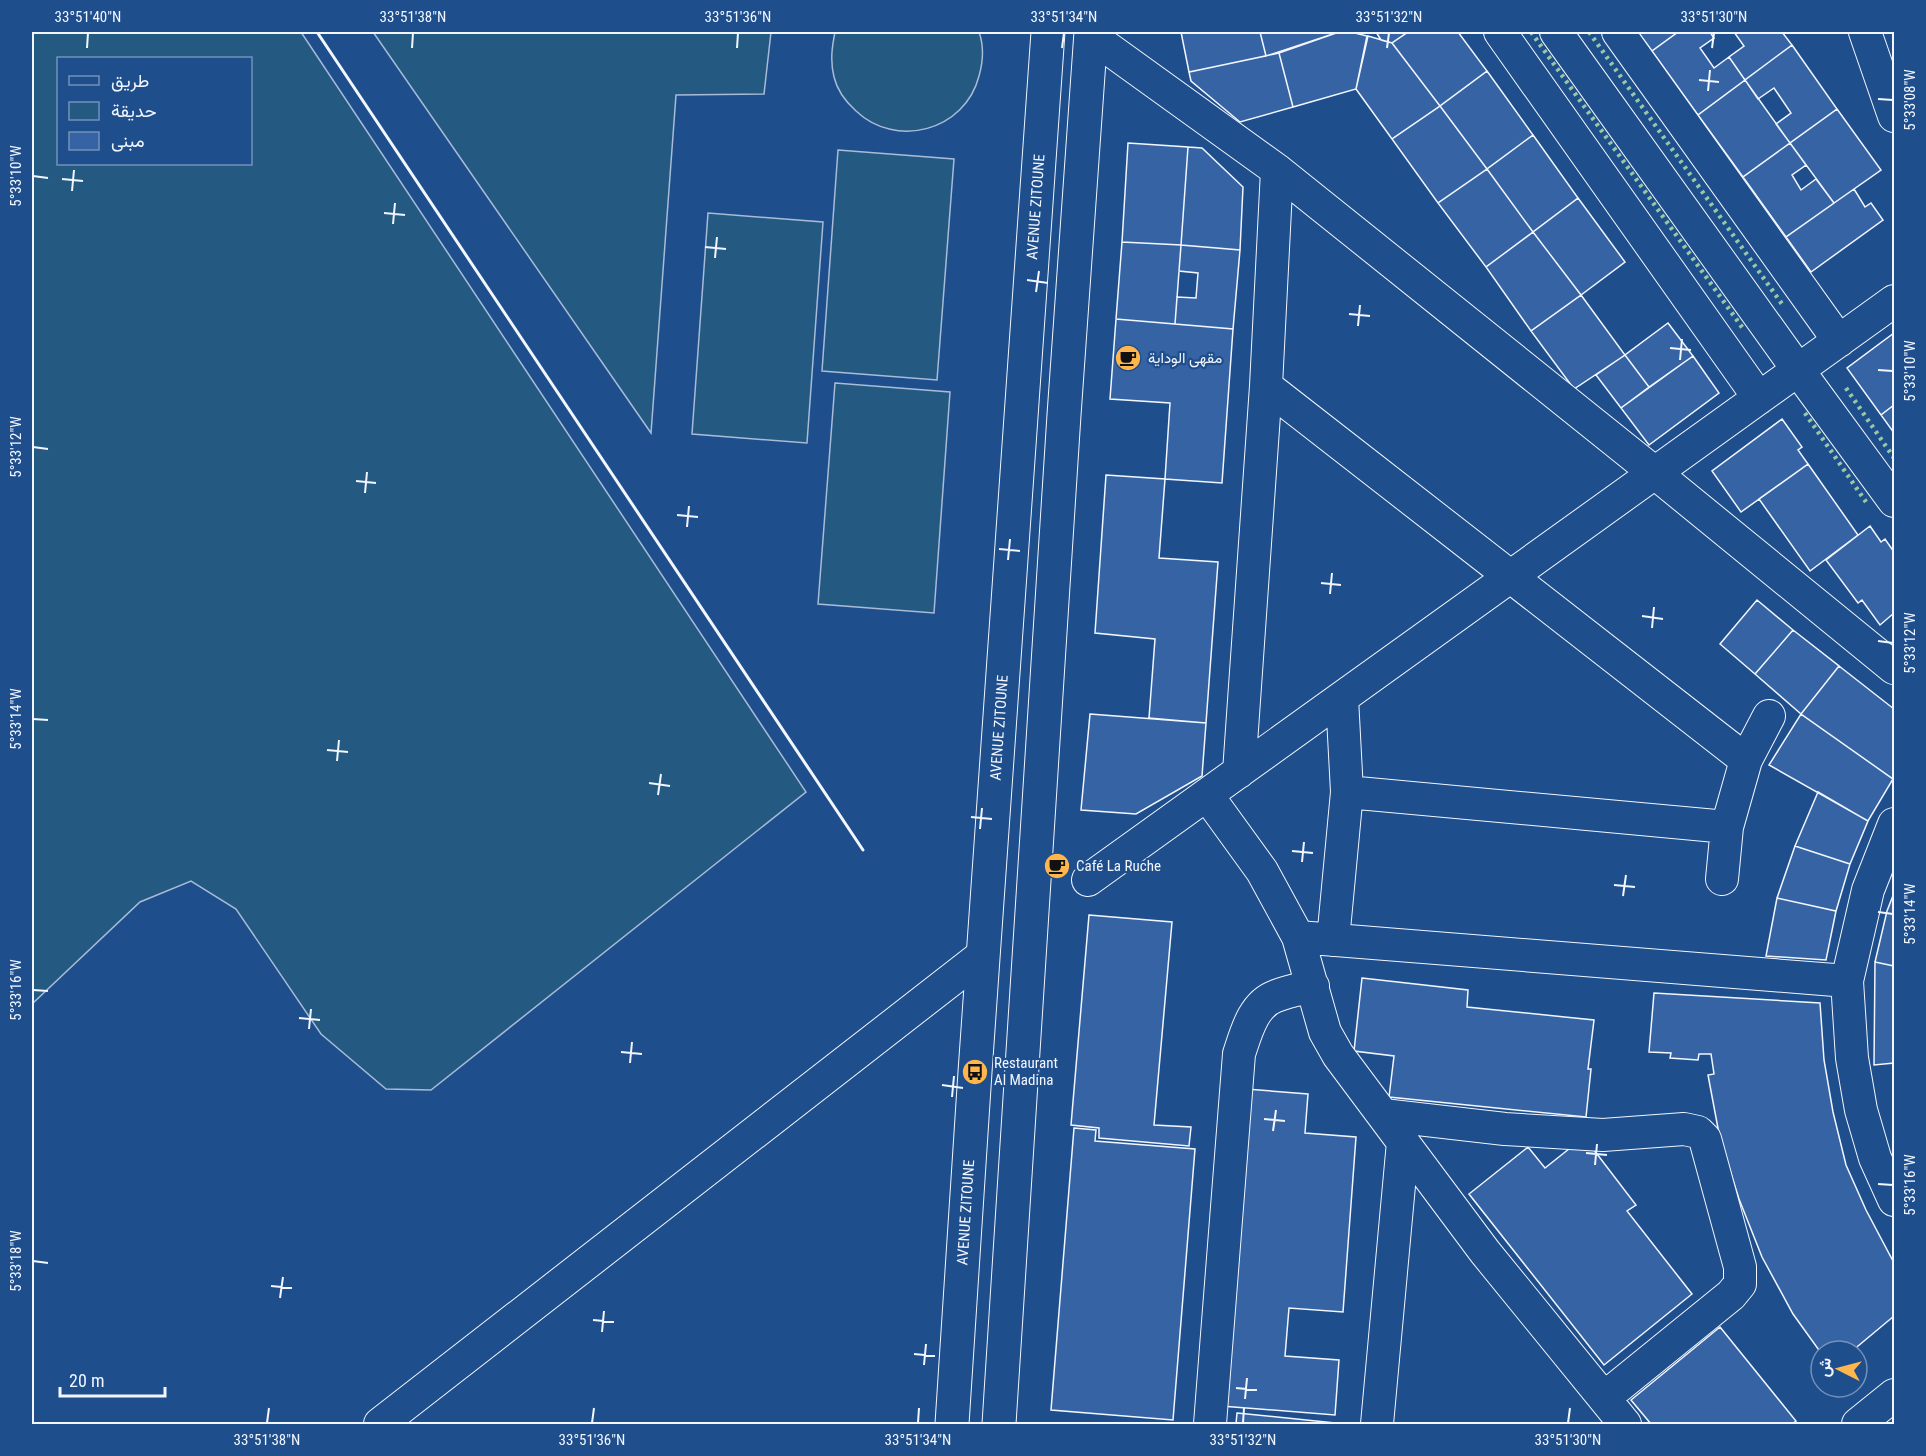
<svg xmlns="http://www.w3.org/2000/svg" width="1926" height="1456" viewBox="0 0 1926 1456" font-family="'Roboto Condensed',Vazirmatn,sans-serif">
	<rect width="100%" height="100%" fill="#1f4e8c"/>
	<path fill="#245a82" stroke="#a8bbd7" stroke-width="1.5" fill-rule="evenodd" d="M32 32H301L806 792 431 1090 386 1089 321 1034 236 909 191 881 140 902 32 1004ZM250 58V164H58V58Z
		M373 32H771L764 94 676 95 651 433Z
		M835 32H979C984 46 983 62 979 76 965 131 896 149 856 111 846 102 837 90 834 77 830 61 832 47 835 32Z
		M838 150 954 159 937 380 822 371Z
		M708 213 823 222 807 443 692 434Z
		M835 383 950 392 934 613 818 604Z"/>
	<path fill="#3563a3" stroke="#f2f6ff" stroke-width="1.5" d="M1181 32H1260L1266 56 1189 72Z
		M1260 32H1339L1266 56Z
		M1339 32H1351L1367 36 1356 89 1293 107 1279 53Z
		M1376 32H1408L1392 43 1381 40Z
		M1408 32H1458L1487 71 1440 106 1392 43Z
		M1638 32H1678L1652 51Z
		M1678 32H1710L1714 38 1700 48 1714 68 1729 57 1745 80 1698 115 1652 51Z
		M1734 32H1782L1792 45 1745 80 1729 57 1744 46Z
		M1368 36 1392 43 1440 106 1392 139 1356 89Z
		M1792 45 1837 109 1790 143 1776 124 1791 113 1774 88 1758 99 1745 80Z
		M1279 53 1293 107 1240 122 1191 81 1189 72Z
		M1487 71 1533 135 1487 169 1440 106Z
		M1745 80 1790 143 1743 177 1698 115Z
		M1440 106 1487 169 1438 203 1392 139Z
		M1837 109 1881 170 1834 203 1790 143Z
		M1533 135 1578 198 1533 232 1487 169Z
		M1128 143 1188 147 1181 245 1122 242Z
		M1790 143 1806 165 1792 175 1801 190 1816 179 1834 203 1786 237 1743 177Z
		M1188 147 1202 148 1243 187 1240 250 1181 245Z
		M1487 169 1533 232 1486 267 1438 203Z
		M1854 189 1865 207 1871 203 1883 220 1811 272 1786 237Z
		M1578 198 1625 262 1581 295 1533 232Z
		M1533 232 1581 295 1531 331 1486 267Z
		M1122 242 1181 245 1175 324 1116 319Z
		M1181 245 1240 250 1233 329 1175 324 1177 297 1196 298 1198 273 1179 271Z
		M1581 295 1625 355 1574 389 1531 331Z
		M1116 319 1233 329 1222 483 1165 479 1170 403 1110 399Z
		M1668 323 1693 356 1649 387 1625 355Z
		M1894 333V405L1881 415 1847 368Z
		M1625 355 1649 387 1621 408 1596 375Z
		M1693 356 1719 393 1649 445 1621 408Z
		M1894 405V433L1881 415Z
		M1782 419 1802 447 1798 450 1808 464 1741 512 1712 471Z
		M1808 464 1858 535 1810 571 1759 499Z
		M1106 475 1165 479 1159 558 1218 562 1206 723 1149 718 1155 639 1095 633Z
		M1870 526 1881 542 1885 539 1894 552V613L1880 625 1862 600 1858 603 1826 560Z
		M1757 600 1793 630 1755 674 1720 644Z
		M1793 630 1839 666 1801 714 1755 674Z
		M1839 666 1894 709 1893 779 1801 714Z
		M1090 714 1206 723 1202 776 1136 814 1081 810Z
		M1801 714 1893 779 1868 821 1769 765Z
		M1818 792 1868 821 1850 864 1795 846Z
		M1795 846 1850 864 1836 911 1777 898Z
		M1894 893V966L1875 962 1887 911Z
		M1777 898 1836 911 1826 960 1766 956Z
		M1089 915 1172 922 1154 1125 1191 1127 1189 1146 1099 1138V1128L1071 1125Z
		M1875 962 1894 966V1063L1874 1065Z
		M1362 978 1468 990 1467 1007 1594 1020 1588 1069H1591L1586 1117 1389 1097 1394 1056 1354 1051Z
		M1654 993 1820 1003 1824 1060 1833 1112 1846 1165 1866 1210 1894 1263V1316L1852 1351H1821V1353L1793 1314 1762 1257 1739 1199 1720 1139 1708 1075 1714 1074 1711 1054H1699L1698 1060 1670 1058 1671 1053 1649 1052Z
		M1246 1089 1308 1094 1305 1133 1356 1137 1343 1312 1289 1308 1285 1356 1339 1360 1335 1415 1221 1406Z
		M1074 1128 1096 1130 1095 1141 1195 1149 1173 1420 1051 1410Z
		M1584 1137 1636 1205 1627 1211 1692 1294 1604 1365 1469 1194 1528 1147 1545 1168Z
		M1720 1327 1796 1421 1792 1424H1651L1631 1400Z
		M1237 1413 1345 1424H1236Z"/>
	<g fill="none" stroke-linecap="round" stroke-linejoin="round">
		<g stroke="#f2f6ff" stroke-width="34">
			<path id="street" d="M1500 32 1759 398
				M1556 32 1798 370 1894 501
				M1618 32 1839 341
				M1865 32 1894 116
				M1091 36 1277 170 1655 473 1894 668
				M1266 386 1746 760
				M1239 772 1266 386 1277 170
				M1347 792 1727 827
				M1207 795 1262 871 1298 937 1325 1032 1338 1055 1485 1252 1625 1424
				M1894 824 1868 890 1847 981 1852 1058 1861 1110 1875 1158 1894 1200
				M1722 879 1727 827 1746 760 1769 716
				M1088 880 1894 301
				M1298 937 1847 981
				M1333 940 1347 792 1342 698
				M1383 1115 1505 1129 1603 1135 1684 1129 1698 1132 1705 1139 1740 1267V1284L1731 1295 1604 1398
				M380 1424 983 955
				M1210 1424 1239 1054C1246 1033 1253 1004 1276 996 1288 991 1301 989 1313 986
				M1377 1424 1403 1142
				M1858 1424 1894 1395"/>
		</g>
		<g stroke="#f2f6ff" stroke-width="35">
			<g id="secondary">
				<path id="s1" d="M952 1424 975 1072 1048 32"/>
				<path d="M999 1424 1064 415 1091 32"/>
			</g>
		</g>
		<use href="#street" stroke="#1f4e8c" stroke-width="32"/>
		<use href="#secondary" stroke="#1f4e8c" stroke-width="33"/>
		<path stroke="#97c8a6" stroke-width="4.5" stroke-dasharray="3 4.5" stroke-linecap="butt" d="M1531 32 1744 330
			M1589 32 1782 304
			M1846 388 1894 458
			M1805 413 1866 502"/>
		<path stroke="#f2f6ff" stroke-width="3" d="M317 32 863 850"/>
	</g>
	<path fill="none" stroke="#f2f6ff" stroke-width="2" d="M87 48 88 33M412 48 413 33M737 48 738 33M1062 48 1064 33M1387 48 1389 33M1712 48 1714 33M1699 80 1719 82M1708 91 1710 70M1878 99 1893 100M33 176 48 178M62 179 83 181M72 191 74 170M384 213 405 215M393 224 395 203M705 247 726 249M715 258 717 237M1027 280 1048 283M1036 292 1039 271M1349 314 1370 316M1358 326 1360 305M1670 348 1691 350M1680 360 1682 339M1878 370 1893 371M33 447 48 449M356 481 376 483M365 493 367 472M677 515 698 517M687 527 689 506M999 549 1020 551M1008 560 1010 539M1321 583 1341 585M1330 594 1332 573M1642 616 1663 619M1652 628 1654 607M1878 641 1893 643M33 719 48 720M327 750 348 752M337 761 339 740M649 783 670 786M658 795 661 774M971 817 992 819M980 829 982 808M1292 851 1313 853M1302 862 1304 842M1614 885 1635 887M1623 896 1626 875M1878 912 1893 914M33 990 48 991M299 1018 320 1020M309 1029 311 1009M621 1052 642 1054M630 1063 632 1042M942 1085 963 1088M952 1097 954 1076M1264 1119 1285 1121M1273 1131 1276 1110M1586 1153 1607 1155M1595 1165 1597 1144M1878 1184 1893 1185M33 1261 48 1263M271 1286 292 1288M280 1298 283 1277M593 1320 614 1322M602 1332 604 1311M914 1354 935 1356M924 1365 926 1344M1236 1388 1257 1390M1245 1399 1247 1378M267 1423 269 1408M592 1423 594 1408M918 1423 919 1408M1243 1423 1244 1408M1568 1423 1570 1408"/>
	<defs>
		<g id="cafe-disc" transform="scale(1.35)"><circle r="9.5" fill="#ffb74d" stroke="#1f4e8c"/><path d="M-5.5-4.5H6V0H3Q3 3.5 0 3.5H-2.5Q-5.5 3.5-5.5 0ZM3-3.2v2h1.7v-2ZM-6 4.5H4V6H-6Z" fill="#111"/></g>
		<g id="bus-disc" transform="scale(1.35)"><circle r="9.5" fill="#ffb74d" stroke="#1f4e8c"/><path d="M-5-6H5V4H4V6H2V4H-2V6H-4V4H-5ZM-3.5-4V0h7V-4ZM-3.5 1.2v1.5H-2V1.2ZM2 1.2v1.5H3.5V1.2Z" fill="#111"/></g>
	</defs>
	<g fill-rule="evenodd">
		<use href="#cafe-disc" x="1128" y="358"/>
		<use href="#cafe-disc" x="1057" y="866"/>
		<use href="#bus-disc" x="975" y="1072"/>
	</g>
	<g text-anchor="middle" stroke-width="4.5" stroke-linejoin="round" paint-order="stroke">
		<g font-size="15" fill="#f2f6ff" stroke="#1f4e8c">
			<text dy="5" stroke="none"><textPath href="#s1" startOffset="1220">AVENUE ZITOUNE</textPath></text>
			<text dy="5" stroke="none"><textPath href="#s1" startOffset="698">AVENUE ZITOUNE</textPath></text>
			<text dy="5" stroke="none"><textPath href="#s1" startOffset="212">AVENUE ZITOUNE</textPath></text>
		</g>
		<g font-size="15" fill="#f2f6ff" stroke="#1f4e8c" text-anchor="start">
			<text x="1148" y="363">مقهى الوداية</text>
			<text x="1076" y="871">Café La Ruche</text>
			<text x="994" y="1068">Restaurant<tspan x="994" dy="17">Al Madina</tspan></text>
		</g>
	</g>
	<rect width="1926" height="1456" fill="none" stroke="#1f4e8c" stroke-width="66"/>
	<rect x="57" y="57" width="195" height="108" fill="#1f4e8c" stroke="#7391ba" stroke-width="1.5"/>
	<rect x="69" y="76" width="30" height="9" fill="#1f4e8c" stroke="#7391ba" stroke-width="1.5"/>
	<text x="111" y="87" font-size="18" fill="#f2f6ff">طريق</text>
	<rect x="69" y="102" width="30" height="18" fill="#245a82" stroke="#7391ba" stroke-width="1.5"/>
	<text x="111" y="117" font-size="18" fill="#f2f6ff">حديقة</text>
	<rect x="69" y="132" width="30" height="18" fill="#3563a3" stroke="#7391ba" stroke-width="1.5"/>
	<text x="111" y="147" font-size="18" fill="#f2f6ff">مبنى</text>
	<g transform="translate(1839 1369) rotate(276)"><circle r="28" fill="#1f4e8c" stroke="#7391ba" stroke-width="1.5"/>
	<path d="M0-4.5L10 22L0 15L-10 22Z" fill="#ffb74d"/>
	<text y="-9" font-size="16" font-weight="bold" text-anchor="middle" fill="#f2f6ff">ش</text>
	</g>
	<path d="M60 1387v9h105v-9" fill="none" stroke="#f2f6ff" stroke-width="3"/>
	<text x="69" y="1387" font-size="18" fill="#f2f6ff" stroke="#1f4e8c" stroke-width="4.5" paint-order="stroke">20 m</text>
	<rect x="33" y="33" width="1860" height="1390" fill="none" stroke="#f2f6ff" stroke-width="2"/>
	<g font-size="15" text-anchor="middle" fill="#f2f6ff">
		<text x="88" y="22">33°51'40"N</text>
		<text x="413" y="22">33°51'38"N</text>
		<text x="738" y="22">33°51'36"N</text>
		<text x="1064" y="22">33°51'34"N</text>
		<text x="1389" y="22">33°51'32"N</text>
		<text x="1714" y="22">33°51'30"N</text>
		<text transform="translate(1910 100) rotate(-90)" y="5">5°33'08"W</text>
		<text transform="translate(16 176) rotate(-90)" y="5">5°33'10"W</text>
		<text transform="translate(1910 371) rotate(-90)" y="5">5°33'10"W</text>
		<text transform="translate(16 447) rotate(-90)" y="5">5°33'12"W</text>
		<text transform="translate(1910 643) rotate(-90)" y="5">5°33'12"W</text>
		<text transform="translate(16 719) rotate(-90)" y="5">5°33'14"W</text>
		<text transform="translate(1910 914) rotate(-90)" y="5">5°33'14"W</text>
		<text transform="translate(16 990) rotate(-90)" y="5">5°33'16"W</text>
		<text transform="translate(1910 1185) rotate(-90)" y="5">5°33'16"W</text>
		<text transform="translate(16 1261) rotate(-90)" y="5">5°33'18"W</text>
		<text x="267" y="1445">33°51'38"N</text>
		<text x="592" y="1445">33°51'36"N</text>
		<text x="918" y="1445">33°51'34"N</text>
		<text x="1243" y="1445">33°51'32"N</text>
		<text x="1568" y="1445">33°51'30"N</text>
	</g>
</svg>
